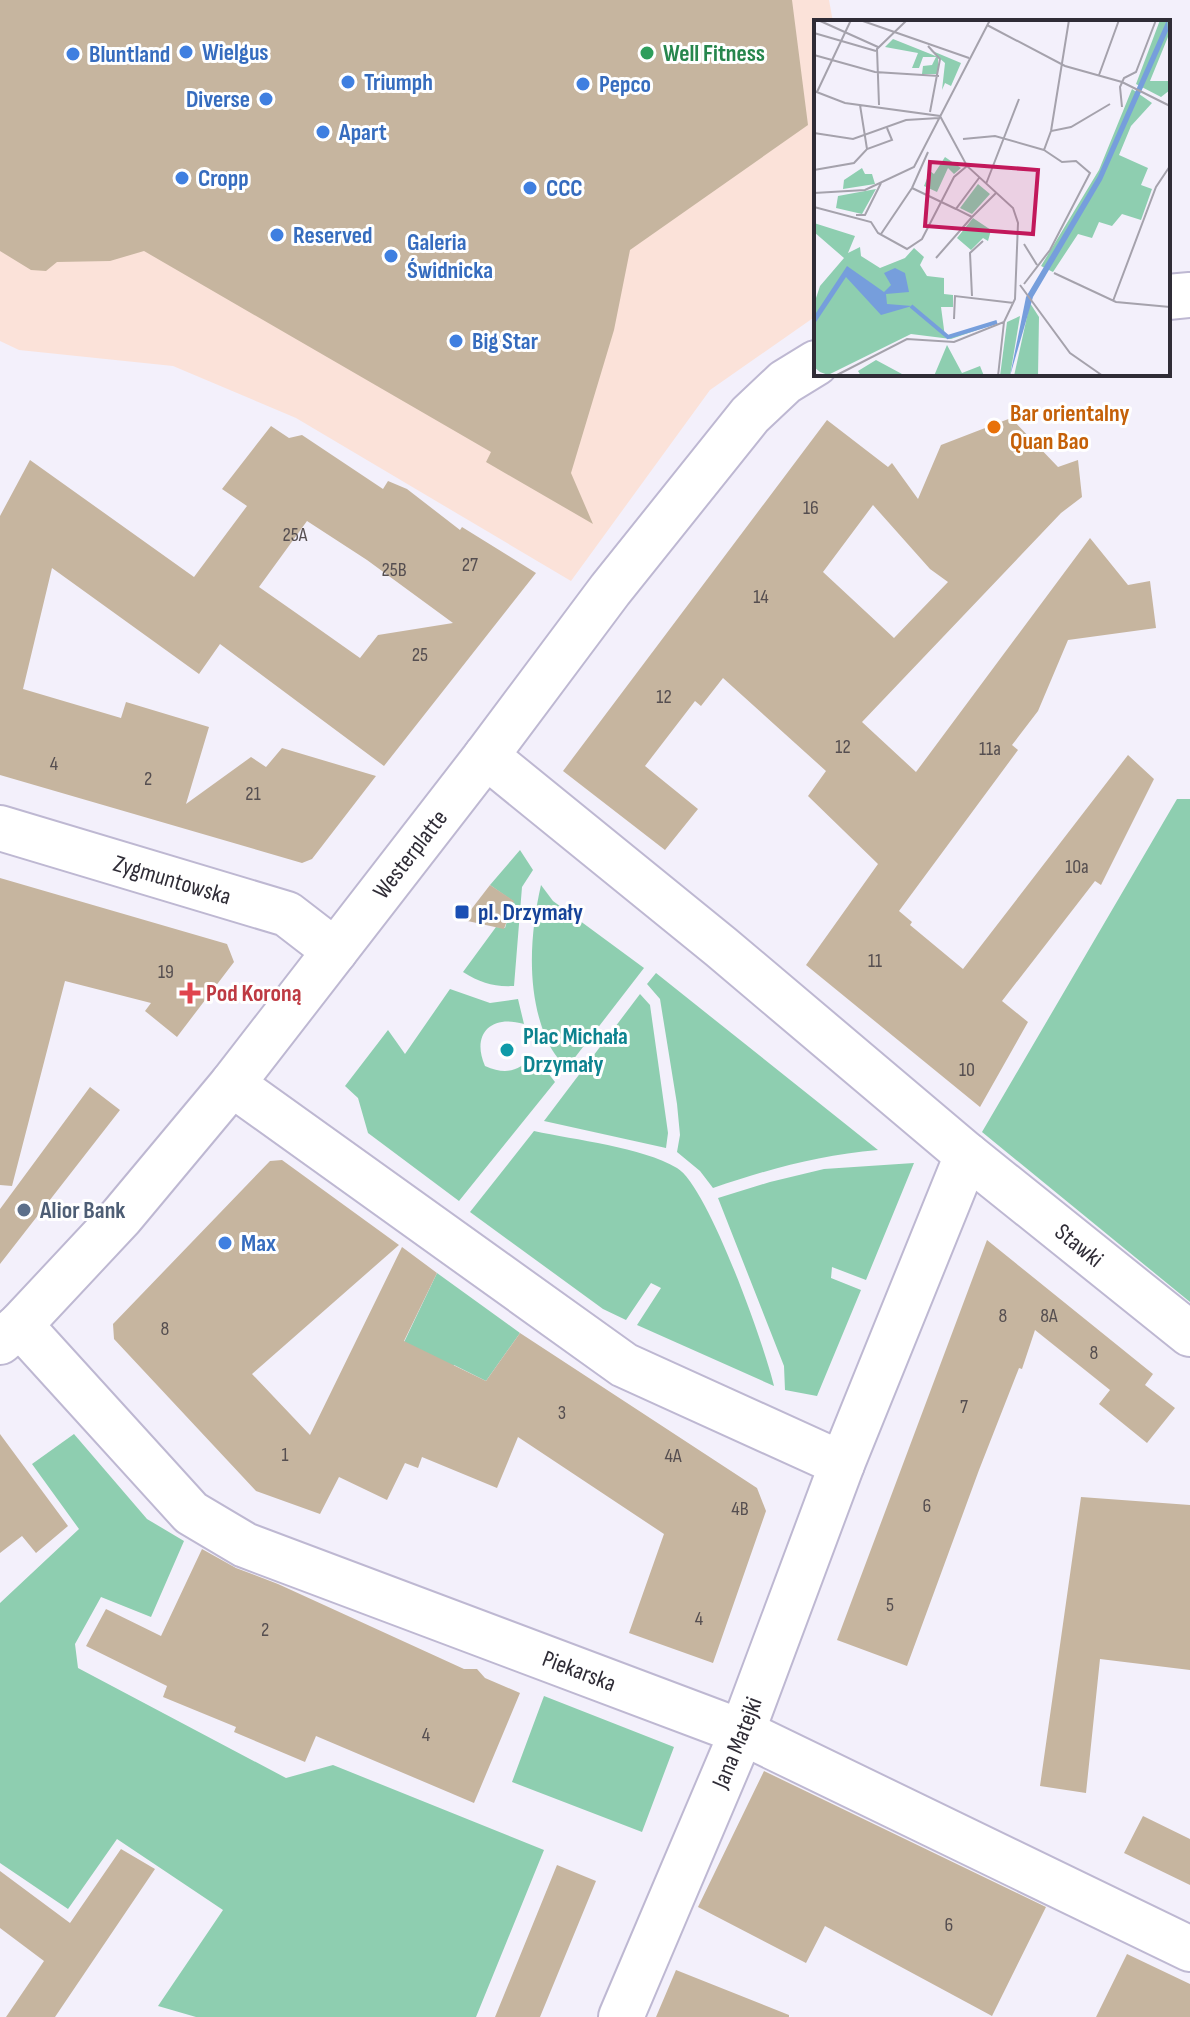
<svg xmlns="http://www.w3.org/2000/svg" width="1190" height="2017" viewBox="0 0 1190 2017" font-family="'Sofia Sans Condensed',sans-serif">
	<rect width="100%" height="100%" fill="#f3f0fb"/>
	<path fill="#fbe2d9" d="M0 0H829L833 22H816V316L710 390 571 581 296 418 173 366 19 350 0 341Z"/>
	<path fill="#8eceb0" d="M1177 799H1190V1302L982 1132Z
		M520 850 533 870 522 887 514 986C493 987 481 983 463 972L496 927 505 928 513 901 490 885Z
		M541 885 553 901 644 968 566 1069C559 1059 550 1049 546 1038 526 990 530 934 541 885Z
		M656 973 878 1150C819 1155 769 1169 713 1188L700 1171 677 1152 680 1135 677 1104 660 999 647 984Z
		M450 989 490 1003 518 999 524 1024C491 1014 471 1034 485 1066 506 1075 518 1072 534 1055L555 1082 459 1201 368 1133 358 1098 345 1086 388 1030 405 1054Z
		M640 994 650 1005 668 1133 666 1148 544 1121Z
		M534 1131C575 1140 642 1147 677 1168 708 1186 765 1347 774 1386L637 1325 661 1288 651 1283 626 1320 603 1309 470 1212Z
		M914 1163 866 1280 832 1267 831 1278 861 1290 817 1396 785 1390 784 1366 718 1198 770 1182 824 1169Z
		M437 1273 520 1333 486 1381 454 1365 447 1379 397 1357Z
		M74 1434 147 1519 184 1541 151 1617 101 1597 75 1644 78 1668 286 1778 333 1765 544 1850 476 2017H196L158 2006 223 1910 117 1839 68 1909 0 1863V1603L79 1529 32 1464Z
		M544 1696 674 1747 642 1832 512 1782Z"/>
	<path fill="#c6b59f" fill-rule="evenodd" d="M0 0H792L808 125 630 250 614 330 571 473 593 524 486 462 491 452 144 251 110 261 57 262 46 271 31 270 0 251Z
		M1011 418 1058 467 1078 460 1082 497 1061 513 862 722 916 772 1090 538 1128 585 1150 581 1156 628 1068 640 1038 711 1012 745 1018 750 899 911 912 922 910 925 963 969 1128 755 1154 779 1101 885 1095 881 1002 1001 1028 1022 980 1107 806 965 878 864 808 796 826 771 723 678 701 706 695 701 645 766 698 809 665 850 563 771 827 420 888 467 892 463 918 499 941 445ZM873 505 930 569 948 582 894 638 823 572Z
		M271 426 289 438 302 435 383 489 388 481 407 489 460 530 462 527 536 573 384 766 220 644 199 674 52 568 23 689 121 718 126 702 209 727 186 804 251 757 266 767 282 748 376 776 312 859 302 863 0 775V516L30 460 194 577 247 506 222 489ZM307 521 367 560 453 623 378 635 360 658 309 622 259 587Z
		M0 878 227 944 234 962 177 1037 145 1011 151 1003 65 981 12 1186 0 1185Z
		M490 885 514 901 504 929 463 920Z
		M90 1087 120 1110 0 1264V1209Z
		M282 1160 399 1245 252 1374 310 1435 402 1247 437 1273 404 1341 486 1381 520 1333 757 1488 766 1511 713 1663 629 1633 664 1534 518 1437 497 1488 422 1457 418 1468 405 1463 387 1500 339 1477 320 1514 256 1491 114 1339 113 1324 270 1161Z
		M987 1240 1153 1374 1145 1385 1175 1408 1147 1443 1099 1404 1110 1390 1035 1330 1022 1369 1019 1368 979 1470 907 1666 837 1640Z
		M0 1434 68 1526 36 1553 22 1536 0 1553Z
		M1081 1497 1190 1505V1670L1100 1659 1086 1793 1040 1786Z
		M202 1549 236 1568 278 1584 464 1669H477L485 1678 520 1693 474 1803 316 1736 305 1762 234 1732 236 1727 163 1697 167 1686 86 1646 106 1609 161 1636Z
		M764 1771 1046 1907 992 2016 825 1926 806 1963 698 1907Z
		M1143 1816 1190 1839V1885L1124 1853Z
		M121 1849 155 1869 55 2017H6L44 1961 0 1928V1871L70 1923Z
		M557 1865 596 1881 540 2017H495Z
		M1127 1954 1190 1984V2017H1096Z
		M676 1970 789 2015V2017H656Z"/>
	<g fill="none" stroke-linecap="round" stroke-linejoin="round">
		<g stroke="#beb8d2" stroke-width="48">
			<g id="minor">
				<path id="s1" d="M0 828 287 914 335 951"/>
				<path d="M232 1084 624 1365 842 1464 967 1155 721 947 486 756"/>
				<path id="s2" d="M967 1155 1190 1334"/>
				<path id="s3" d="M20 1325 191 1513 245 1545 742 1732 1190 1949"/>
				<path id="s4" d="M621 2017 742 1732 842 1464"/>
			</g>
		</g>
		<g stroke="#beb8d2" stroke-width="48">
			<g id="tertiary">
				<path d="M1168 297 1190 295"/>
				<path id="s5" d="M0 1342 20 1325 121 1217 232 1084 486 756 610 590 750 415 785 382 816 363"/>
			</g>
		</g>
		<use href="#minor" stroke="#fff" stroke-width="44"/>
		<use href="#tertiary" stroke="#fff" stroke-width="44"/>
	</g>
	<g fill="#3f7fe0" stroke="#fff" stroke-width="3">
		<circle cx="186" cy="52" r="8"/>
		<circle cx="73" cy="54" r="8"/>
		<circle cx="348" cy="82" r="8"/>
		<circle cx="583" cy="84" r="8"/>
		<circle cx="266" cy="99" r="8"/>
		<circle cx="323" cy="132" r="8"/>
		<circle cx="182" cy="178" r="8"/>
		<circle cx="530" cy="188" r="8"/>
		<circle cx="277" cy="235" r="8"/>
		<circle cx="391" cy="256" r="8"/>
		<circle cx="456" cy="341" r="8"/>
		<circle cx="225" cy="1243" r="8"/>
	</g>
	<circle fill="#2e9e5b" stroke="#fff" stroke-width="3" cx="647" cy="53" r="8"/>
	<circle fill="#e8710a" stroke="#fff" stroke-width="3" cx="994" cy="427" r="8"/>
	<rect fill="#1a4fb4" stroke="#fff" stroke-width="3" x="454" y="904" width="16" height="16" rx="4"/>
	<path fill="#e0444e" stroke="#fff" stroke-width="3" d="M186 981h8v8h8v8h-8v8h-8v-8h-8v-8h8z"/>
	<circle fill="#0f9aa8" stroke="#fff" stroke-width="3" cx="507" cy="1050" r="8"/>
	<circle fill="#5c6f8a" stroke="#fff" stroke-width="3" cx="24" cy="1210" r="8"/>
	<g text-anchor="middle" stroke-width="6" stroke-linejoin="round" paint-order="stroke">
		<g font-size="20" fill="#554e50">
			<text x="811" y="514">16</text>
			<text x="295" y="541">25A</text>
			<text x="470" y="571">27</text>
			<text x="394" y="576">25B</text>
			<text x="761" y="603">14</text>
			<text x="420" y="661">25</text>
			<text x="664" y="703">12</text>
			<text x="843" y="753">12</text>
			<text x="990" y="755">11a</text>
			<text x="54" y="770">4</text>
			<text x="148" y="785">2</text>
			<text x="253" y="800">21</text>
			<text x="1077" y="873">10a</text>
			<text x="875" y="967">11</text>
			<text x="166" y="978">19</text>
			<text x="967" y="1076">10</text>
			<text x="1003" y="1322">8</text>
			<text x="1049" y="1322">8A</text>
			<text x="165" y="1335">8</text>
			<text x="1094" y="1359">8</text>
			<text x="964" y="1413">7</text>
			<text x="562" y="1419">3</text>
			<text x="285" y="1461">1</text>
			<text x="673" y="1462">4A</text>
			<text x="927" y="1512">6</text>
			<text x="740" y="1515">4B</text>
			<text x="890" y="1611">5</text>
			<text x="699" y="1625">4</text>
			<text x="265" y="1636">2</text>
			<text x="426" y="1741">4</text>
			<text x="949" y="1931">6</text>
		</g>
		<g font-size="24" font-weight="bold" fill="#366cbe" stroke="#fff" text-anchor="start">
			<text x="202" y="60">Wielgus</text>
			<text x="89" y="62">Bluntland</text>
			<text x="364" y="90">Triumph</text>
			<text x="599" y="92">Pepco</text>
			<text x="250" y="107" text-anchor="end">Diverse</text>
			<text x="339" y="140">Apart</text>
			<text x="198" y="186">Cropp</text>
			<text x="546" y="196">CCC</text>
			<text x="293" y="243">Reserved</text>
			<text x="407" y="250">Galeria<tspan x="407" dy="28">Świdnicka</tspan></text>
			<text x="472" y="349">Big Star</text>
			<text x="241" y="1251">Max</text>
		</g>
		<g font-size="24" font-weight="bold" fill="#27864d" stroke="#fff" text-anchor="start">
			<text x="663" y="61">Well Fitness</text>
		</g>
		<g font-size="24" font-weight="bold" fill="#c56008" stroke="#fff" text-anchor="start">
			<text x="1010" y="421">Bar orientalny<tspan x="1010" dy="28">Quan Bao</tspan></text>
		</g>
		<g font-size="24" fill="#2f2c36" stroke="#fff">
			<text dy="8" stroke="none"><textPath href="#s5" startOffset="638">Westerplatte</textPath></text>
			<text dy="8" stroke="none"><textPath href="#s1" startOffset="180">Zygmuntowska</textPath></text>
			<text dy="8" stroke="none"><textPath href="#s2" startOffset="144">Stawki</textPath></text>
			<text dy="8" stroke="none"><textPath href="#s3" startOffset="674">Piekarska</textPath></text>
			<text dy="8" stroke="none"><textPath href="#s4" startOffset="298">Jana Matejki</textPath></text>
		</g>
		<g font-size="24" font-weight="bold" fill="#164399" stroke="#fff" text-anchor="start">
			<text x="478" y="920">pl. Drzymały</text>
		</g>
		<g font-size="24" font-weight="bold" fill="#be3a42" stroke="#fff" text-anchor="start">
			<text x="206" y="1001">Pod Koroną</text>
		</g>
		<g font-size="24" font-weight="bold" fill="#0d838f" stroke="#fff" text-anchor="start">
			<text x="523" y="1044">Plac Michała<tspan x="523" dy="28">Drzymały</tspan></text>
		</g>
		<g font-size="24" font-weight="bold" fill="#4e5e75" stroke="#fff" text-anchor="start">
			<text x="40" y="1218">Alior Bank</text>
		</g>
	</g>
	<g transform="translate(814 20)">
		<rect width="356" height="356" fill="#f3f0fb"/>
		<path d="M346 0H356V12L336 61H356V70L347 77 322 64ZM79 19 124 37V54H108L109 46 118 45 122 37H109L105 48H98L104 33 71 27ZM116 30 147 43 137 66 131 63 128 70 131 43ZM318 69 338 83 317 106 305 135 334 148 327 165 338 169 327 200 308 194 298 206 285 202 278 218 264 214 239 252 227 246 285 150ZM131 137 147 148 140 154 134 148 123 172 110 166 116 151 120 154ZM48 148 51 154H58L61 164 29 169 30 160ZM164 164 176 174 158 194 146 188ZM62 169 48 194 22 188 24 176ZM159 198 177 210 174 221 169 218 157 230 143 218ZM0 203 41 216 34 233 46 227 47 236 66 248 91 238 100 228 110 237 106 245 113 256 130 258V274L139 275V287H127L131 317 178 305 137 319 97 314 14 355 6 352 0 347V284L6 266 30 238 0 212ZM216 283 225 297 224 356H200ZM206 296 196 356H186L193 302ZM133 325 148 353 166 346 170 356H120ZM62 340 88 354V356H47L44 351Z" fill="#8eceb0"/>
		<path d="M353 0 354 11 288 160 219 277 196 356 212 277 284 156ZM33 246 70 272 77 265 70 253 81 248 91 253 95 272 72 274 73 284 98 286 67 295 32 257 0 305V296Z" fill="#769edc"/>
		<path fill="none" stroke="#769edc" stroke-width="4" d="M97 286 134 317 183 302"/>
		<path fill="none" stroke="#a5a2ac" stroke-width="2" d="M4 0 64 27M46 0 155 38M173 5 251 46 308 62 356 86M0 13 62 31M114 26 126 39 116 92M0 35 61 52 125 56M285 55 305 0M0 71 31 83 126 96 153 146 199 188 204 203 201 279 190 302 140 322 93 319 21 356M3 72 37 0M46 85 53 129M65 85 63 29 93 0M308 87 306 67 310 58 322 52 342 0M237 111 255 0M0 113 39 119 92 100 125 98M149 119 181 116 230 130 237 111 257 107 296 84M0 150 40 143 53 129 78 120 73 108M165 158 142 189 158 197 182 173M172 164 205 79M98 168 142 189M0 173 51 170 100 147 176 0M0 187 57 202 64 213 93 229 108 219 140 157 153 146M42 195H51L67 163M67 214 98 168 114 132M210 224 223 245M122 238 158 197M240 253 302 282 356 287M210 264 236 230 276 153 262 141 248 142 230 130M206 265 256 333 289 356M158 276 156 233 169 221M299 281 342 167 356 146M140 299 141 276 200 283M184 356 190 302"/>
		<path fill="#c2185b" fill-opacity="0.15" stroke="#c2185b" stroke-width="4" d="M116 142 224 150 219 214 111 206Z"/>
		<rect width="356" height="356" fill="none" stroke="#2f2c36" stroke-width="4"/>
	</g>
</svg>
